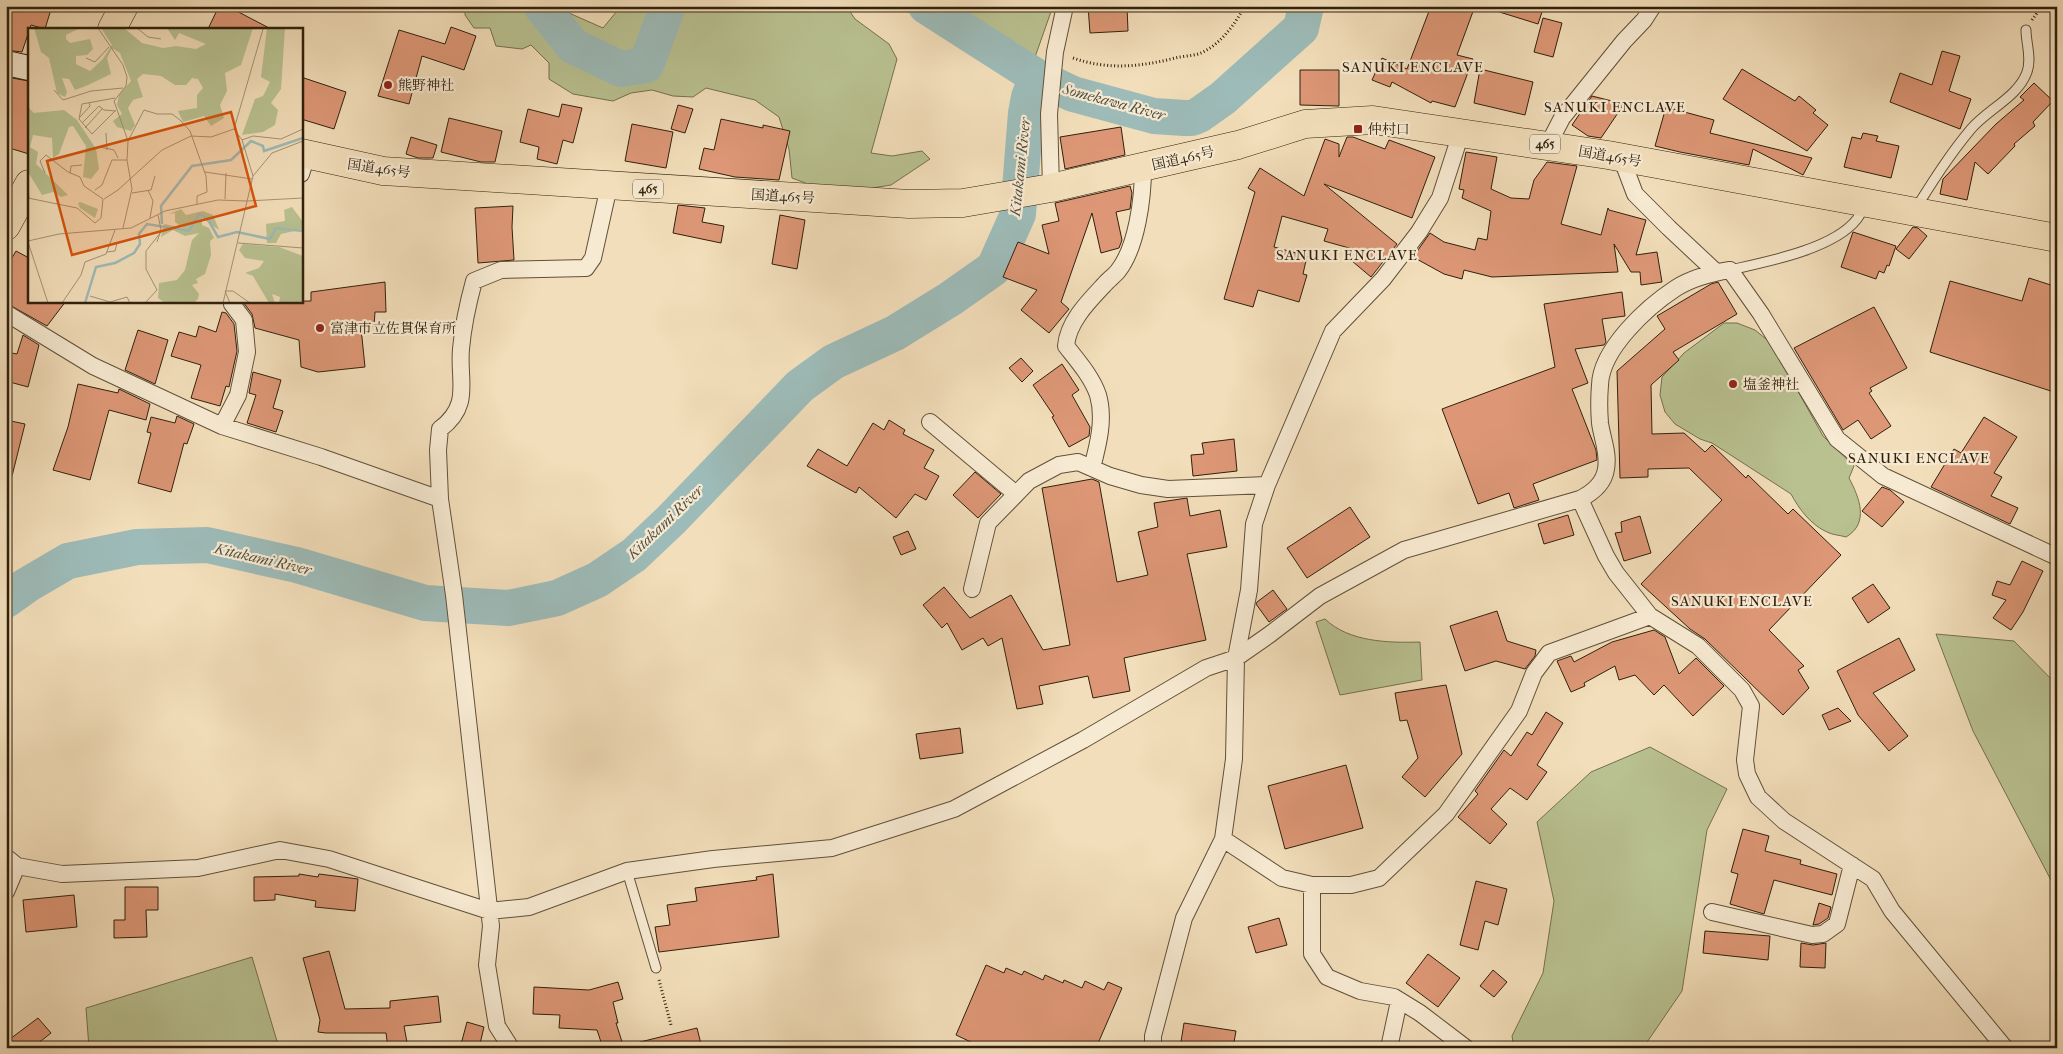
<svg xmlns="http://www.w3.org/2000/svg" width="2063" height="1054" viewBox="0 0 2063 1054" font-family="'IM FELL French Canon','Noto Serif JP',serif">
	<rect width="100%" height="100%" fill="#f2deba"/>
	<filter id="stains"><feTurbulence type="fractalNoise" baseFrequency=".004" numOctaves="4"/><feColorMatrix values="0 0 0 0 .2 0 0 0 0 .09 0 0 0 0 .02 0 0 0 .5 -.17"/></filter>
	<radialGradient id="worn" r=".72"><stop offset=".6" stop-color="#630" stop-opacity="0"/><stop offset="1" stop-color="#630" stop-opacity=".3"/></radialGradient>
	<path fill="#b9c191" stroke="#75704e" d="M465 6H561L569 13 603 28 617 11 618 6H846L855 19 889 44 897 59 871 153 892 156 922 151 930 159 891 185 860 190 816 187 792 178 789 149 779 117 755 100 706 88 693 97 673 96 652 90 631 93 613 101 573 94 549 79V63L531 45 522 49 496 46 490 28H474L465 15Z
		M896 6H1053L1035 57 1017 65Z
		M1724 323H1737L1755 330 1771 343 1823 436 1854 466 1849 478C1859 497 1870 523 1846 537 1840 535 1832 535 1827 532 1811 525 1799 509 1791 494L1712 443 1700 439 1675 424 1665 412 1660 395 1662 377 1684 353Z
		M1325 619C1349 642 1388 643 1420 642L1422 680 1340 695 1316 622Z
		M1936 634 2014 641 2057 685V887L2053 884 1973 731Z
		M1650 747 1727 789 1707 830 1682 991 1643 1048H1514L1512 1036 1543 973 1554 901 1537 822 1591 772Z
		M252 957 279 1048H89L86 1008Z"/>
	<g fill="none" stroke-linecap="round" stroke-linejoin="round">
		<path stroke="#9dbbb8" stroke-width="36" d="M541 6 573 46 621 69 646 65 668 6
			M926 6 1037 77 1073 94 1154 116 1184 118H1192L1199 115 1223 98 1301 28 1306 6
			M6 600 27 585 68 561 137 547 207 545 297 565 425 603 508 608 557 598 597 580 634 555 671 520 800 386 833 362 895 333 950 299 994 268 1018 214 1026 113 1029 97 1037 77"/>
	</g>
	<path fill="#dd9776" stroke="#31200c" d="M10 6H52L45 29 31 25 22 52 6 50V19Z
		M219 6H227L271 29H208Z
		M1088 6H1127L1128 31 1090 33Z
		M1431 6H1475L1457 55 1473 59 1455 107 1432 101 1431 103 1392 82 1390 87 1372 80 1382 58 1407 69Z
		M1493 6H1544L1538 24 1493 10Z
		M1543 18 1562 23 1553 57 1534 52Z
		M451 27 476 36 464 70 422 56 409 104 378 96 399 30 445 44Z
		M1942 51 1960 56 1949 91 1971 99 1960 129 1890 102 1900 73 1932 85Z
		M1480 69 1533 82 1525 115 1474 103Z
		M1742 69 1795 101 1799 96 1816 110 1813 113 1828 125 1807 151 1723 99Z
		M1300 70H1339V106L1300 105Z
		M6 77 29 81V154L6 147 11 129 6 127Z
		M301 77 346 92 334 129 301 119Z
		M2034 83 2053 101 2033 122 2035 126 2014 144 2015 146 1988 174 1975 162 1967 200 1940 194 1943 179 1996 124 2024 100 2020 97Z
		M1592 96 1624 104 1601 138 1588 136 1572 125Z
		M562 104 582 108 573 143 563 140 557 164 537 159 539 147 520 142 528 109 559 117Z
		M678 105 693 109 685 133 671 129Z
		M1666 107 1714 120 1710 133 1812 158 1803 175 1753 149 1749 165 1680 152 1655 146Z
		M449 118 502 131 495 162H481L441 152Z
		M721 119 763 128V125L790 131 779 180 735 177 699 169 704 148 714 150Z
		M632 124 673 132 666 168 625 161Z
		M1121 127 1125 155 1065 169 1060 137Z
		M1863 133 1878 136 1876 141 1899 146 1891 178 1844 167 1852 137 1861 139Z
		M411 137 437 145 433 158H418L406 154Z
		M1347 137H1353L1385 149 1389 140 1435 157 1412 218 1324 184 1397 244 1371 277 1352 261 1360 251 1324 241 1328 229 1282 216 1274 247 1307 256 1303 274 1307 275 1299 302 1258 290 1253 307 1224 299 1255 192 1248 188 1260 168 1304 196 1325 139 1339 144V157Z
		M1466 152 1497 157 1491 189 1511 198 1529 199 1534 180 1547 162 1577 166 1561 224 1601 235 1608 208 1609 210 1646 220 1636 255 1657 252 1662 282 1641 285 1640 272H1631L1614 244 1618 272 1492 277 1464 270 1462 279 1444 274 1413 257 1430 233 1444 242 1475 250 1478 238 1487 240 1491 211 1462 198 1464 190 1459 189Z
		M1130 186 1132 193 1130 209 1116 212 1122 240 1119 248 1101 253 1092 213 1061 302 1069 309 1049 333 1021 310 1037 290 1003 277 1018 242 1049 254 1042 225 1059 221 1055 203Z
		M678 205 705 208 702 222 724 226 721 243 673 233Z
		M513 206 512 227 514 260 478 263 475 208Z
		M780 215 805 220 797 269 772 264Z
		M1913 227 1918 228 1927 236 1909 259 1896 249Z
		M1853 232 1896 246 1889 266 1887 265 1884 273 1879 271 1876 279 1841 267Z
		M16 251 29 258V301H66L47 326 6 303V268Z
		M2029 278 2057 287V393L1930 352 1950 281 2022 301Z
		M385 282 386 312H375L374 326 361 328 365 367 318 372 301 367 299 340 255 328 252 314 243 302 311 301V292Z
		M1718 282 1737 314 1673 352 1679 360 1651 385 1652 434 1684 433 1705 452 1712 445 1746 478 1748 475 1788 514 1793 509 1841 555 1769 630 1804 666 1798 670 1809 688 1783 715 1705 639 1690 629 1641 584 1722 500 1689 468 1648 469V477L1620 478 1617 371 1665 329 1657 316 1711 284Z
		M1622 292 1625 316 1602 319 1606 342 1604 345 1575 349 1588 383 1572 389 1596 450 1597 460 1533 484 1539 500 1514 508 1509 493 1478 504 1442 409 1555 367 1544 304Z
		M1874 307 1907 368 1870 388 1872 391 1869 393 1891 426 1871 439 1858 420 1843 430 1794 348Z
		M222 312 226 313 234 324 237 351 229 387 226 386 220 406 191 398 201 365 171 356 179 332 196 337 199 326 216 332Z
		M138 330 168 340 155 384 125 370Z
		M23 335 39 345 28 387 6 381V352L17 354Z
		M1021 358 1033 371 1022 382 1009 368Z
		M1062 364 1079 390 1072 395 1090 427 1089 436 1069 447 1052 417 1054 416 1033 385Z
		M253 372 281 380 273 408 283 411 276 432 247 423 256 395 249 393Z
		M78 384 118 393 119 389 150 404 146 420 109 410 90 480 53 470 68 427Z
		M177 416 194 424 187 444 184 443 171 492 138 483 151 433 147 432 151 417 175 423Z
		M1984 417 2017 437 1994 473 2002 477 1991 496 2018 508 2010 524 1931 487 1954 449 1961 453Z
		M6 420 25 424 12 476H6Z
		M889 420 905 430 903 434 934 450 924 468 939 476 926 500 915 494 896 518 859 487 856 493 807 466 818 449 847 466 873 423 884 430Z
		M1234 439 1237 471 1193 476 1191 455 1204 454 1202 443Z
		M975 472 1001 494 978 518 953 495Z
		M1092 479 1099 482 1117 582 1148 575 1138 532 1158 527 1154 503 1187 498 1190 516 1220 510 1227 547 1187 554 1206 640 1124 658 1130 691 1093 698 1088 676 1039 686 1043 704 1017 709 1002 638 988 646 983 638 962 650 947 623 942 628 923 605 944 587 970 618 1011 595 1043 650 1070 645 1042 488Z
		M1882 487 1890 490 1904 502 1882 527 1862 511Z
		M1350 507 1370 537 1307 578 1287 548Z
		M1568 515 1574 535 1544 544 1538 524Z
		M1640 516 1651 553 1624 561 1615 533 1622 532 1621 522Z
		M908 531 916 549 901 555 893 537Z
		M2022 561 2043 571 2023 612 2011 630 1993 618 2006 600 1992 595 1997 581 2010 585Z
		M1873 584 1890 608 1868 623 1852 598Z
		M1273 590 1287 609 1269 622 1256 604 1257 602Z
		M1497 611 1507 641 1536 650 1535 656 1525 669 1496 661 1465 671 1450 626Z
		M1654 630 1665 637 1679 674 1696 658 1724 686 1693 716 1664 685 1654 695 1635 675 1619 680 1615 666 1584 683 1585 686 1571 692 1557 661 1571 656 1574 662 1612 642Z
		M1899 638 1915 670 1873 693 1908 736 1889 751 1858 715 1837 671Z
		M1446 685 1462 754 1425 797 1402 777 1418 758 1407 720 1400 721 1395 693Z
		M1838 708 1851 721 1829 730 1822 715Z
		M1546 712 1563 723 1537 765 1547 772 1527 800 1510 788 1491 809 1507 824 1490 844 1458 817 1478 794 1475 791 1504 750 1511 756 1527 732 1532 735Z
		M960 728 963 753 920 759 916 734Z
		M1346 765 1363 828 1285 849 1268 786Z
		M1743 829 1769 836 1765 851 1801 860 1800 864 1837 874 1832 895 1774 880 1764 914 1730 904 1738 874 1731 872Z
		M299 874 318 877 319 874 358 879 355 911 315 907 316 901 275 894V900L254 901V877L299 876Z
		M773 874 779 937 659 952 655 927 670 925 667 905 697 901 695 888 757 880 756 877Z
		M1476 881 1507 889 1498 925 1485 921 1478 950 1460 945Z
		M125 887H158V910H146L147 937 114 938V920H125Z
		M74 895 77 927 26 932 23 900Z
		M1819 903 1831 907 1828 918 1819 924 1813 925Z
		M1279 918 1287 945 1256 953 1248 927Z
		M1705 931 1770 936 1768 960 1703 953Z
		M1801 943 1813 945 1826 943 1825 968 1800 967Z
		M329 951 345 1009 390 1008V1001L438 996 441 1022 404 1026 408 1048H388L386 1033H326L318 1032 320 1020 303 958Z
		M1428 954 1460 978 1438 1007 1406 983Z
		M986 965 1004 973 1006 968 1022 975 1024 971 1043 980 1045 975 1063 983 1064 980 1082 988 1085 981 1104 990 1108 982 1122 988 1096 1048H971L973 1043 956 1035Z
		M1493 970 1507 982 1494 997 1480 986Z
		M618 982 623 999 613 1002 618 1023H616L624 1048H603L597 1030 559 1028 560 1015 533 1014 534 987 589 990Z
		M38 1018 51 1033 32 1048H6V1042Z
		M467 1022 484 1027 479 1048H460Z
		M1184 1023 1236 1031 1233 1048H1180Z
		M697 1028 702 1048H640V1042Z"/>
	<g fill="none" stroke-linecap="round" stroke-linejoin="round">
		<g stroke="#615038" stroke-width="11">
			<path id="service" d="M1916 208C1933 181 1950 154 1971 129 1988 109 2018 97 2027 72 2032 59 2026 43 2026 30
				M1730 270C1766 262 1834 249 1857 219 1860 215 1862 210 1865 206
				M627 871 656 968"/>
		</g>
		<g stroke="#615038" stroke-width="18">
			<path id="minor" d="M1548 145 1562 118 1624 41 1644 20 1653 6
				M1621 157 1635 194 1669 228 1716 272
				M301 174 307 155
				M1051 188 1049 114 1055 52 1065 6
				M6 313 93 366 222 426 321 457 440 499
				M930 422 1016 494
				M222 426 238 395 247 352 244 320 232 304 233 301
				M1092 468C1098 445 1105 419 1098 395 1092 377 1077 360 1066 346 1068 322 1088 302 1104 285 1108 280 1114 276 1118 271 1137 247 1143 198 1143 168
				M1580 499 1606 556 1616 573 1650 616 1698 646 1742 690 1751 706 1745 760 1747 774 1758 797 1784 821 1873 879 1892 911 2005 1048
				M972 589 988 523 1029 481 1059 465 1078 462 1110 476 1141 485 1168 489 1267 485
				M1223 839 1282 878 1312 885H1351L1379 878 1446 814 1519 711 1534 673 1549 653 1650 616
				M6 857 17 866 62 874 198 868 280 850 329 859 489 911 529 907 627 871 713 859 832 848 954 809 1083 740 1206 668 1236 658 1269 635 1320 596 1404 550 1580 499C1592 493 1604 483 1606 469 1609 453 1602 438 1600 423 1599 411 1599 397 1600 385 1601 349 1647 307 1676 288 1692 278 1711 273 1730 270L1761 314 1837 439 1883 476 2057 557
				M1312 885V954L1327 977 1360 991 1394 997 1420 1013 1466 1048
				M6 892 17 866
				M1712 912 1812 935 1823 934 1837 924 1852 865
				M511 1048 497 1026 487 965 491 926 454 595 440 499 438 450 440 429C472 405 458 381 461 349 463 326 468 303 474 281L501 270 586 268 593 258 609 186
				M1153 1048V1036L1184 918 1223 839 1234 759 1236 658 1249 590 1254 524 1267 485 1333 331 1383 279 1419 232 1440 198 1461 133
				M1389 1048 1399 1001"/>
		</g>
		<g stroke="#31200c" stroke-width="26">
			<path id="secondary" d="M6 63 29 68"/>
		</g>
		<g stroke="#31200c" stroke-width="29">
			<path id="trunk" d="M112 29 124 6
				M301 153 383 171 909 204 963 203 1051 188 1238 145 1305 124 1373 120 1608 155 2057 238
				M6 226 29 184"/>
		</g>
		<path stroke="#31200c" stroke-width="3" stroke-dasharray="1 2.5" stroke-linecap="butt" d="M2032 20 2042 6
			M1073 58C1107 70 1140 67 1175 58 1183 56 1193 56 1201 53 1221 44 1235 24 1245 6
			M659 980 671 1025"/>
		<use href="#service" stroke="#f7ead2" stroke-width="9"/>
		<use href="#minor" stroke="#f7ead2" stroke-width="16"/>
		<use href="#secondary" stroke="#f7ead2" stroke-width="24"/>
		<use href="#trunk" stroke="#f2deba" stroke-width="28"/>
	</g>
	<g fill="#8f2418" stroke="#f7ead2" stroke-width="2">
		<circle cx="388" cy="85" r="5"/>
		<rect x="1353" y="124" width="10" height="10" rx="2.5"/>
		<circle cx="320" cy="328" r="5"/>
		<circle cx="1733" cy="384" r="5"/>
	</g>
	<g text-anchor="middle" stroke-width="4.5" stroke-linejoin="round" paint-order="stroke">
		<g fill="#f7ead2" stroke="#6c5d47" stroke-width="1">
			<rect x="1530" y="134.5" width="30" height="19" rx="4"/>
			<rect x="633" y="179.5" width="30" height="19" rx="4"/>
		</g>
		<g font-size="12" font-weight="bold" fill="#31200c">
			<text x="1545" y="148">465</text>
			<text x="648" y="193">465</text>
		</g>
		<g font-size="14" fill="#31200c" stroke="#f7ead2" text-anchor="start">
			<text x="398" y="90">熊野神社</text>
			<text x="1368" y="134">仲村口</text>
			<text x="330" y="333">富津市立佐貫保育所</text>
			<text x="1743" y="389">塩釜神社</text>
		</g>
		<g font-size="14" fill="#31200c" stroke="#f7ead2">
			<text transform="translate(1610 156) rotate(10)" y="5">国道465号</text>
			<text transform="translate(1183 158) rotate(-13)" y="5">国道465号</text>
			<text transform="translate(379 168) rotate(8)" y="5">国道465号</text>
			<text transform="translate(783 196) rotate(3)" y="5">国道465号</text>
		</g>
		<g font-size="15" letter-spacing="1" fill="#31200c" stroke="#f7ead2">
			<text x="1413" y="72">SANUKI ENCLAVE</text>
			<text x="1615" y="112">SANUKI ENCLAVE</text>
			<text x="1347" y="260">SANUKI ENCLAVE</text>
			<text x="1919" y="463">SANUKI ENCLAVE</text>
			<text x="1742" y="606">SANUKI ENCLAVE</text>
		</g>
		<g font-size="15" font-style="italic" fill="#514e40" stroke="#f7ead2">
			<text transform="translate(1114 102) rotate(15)" y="5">Somekawa River</text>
			<text transform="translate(1020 167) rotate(-84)" y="5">Kitakami River</text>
			<text transform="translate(665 522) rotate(-44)" y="5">Kitakami River</text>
			<text transform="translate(263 559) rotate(13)" y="5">Kitakami River</text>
		</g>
	</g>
	<g transform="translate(28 28)">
		<rect width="275" height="275" fill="#f2deba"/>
		<path d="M6 0H52L38 7V11L42 15 62 11 65 21 59 27 48 28V36L62 43 75 31 84 17 73 0H96L114 15 135 20 148 18 168 21 178 16 151 5 147 12 139 0H225L213 37 197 45 199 63 192 77 196 90 183 98 176 88 155 94 150 83 169 80V67L175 60 170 51 164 50 158 57H147L133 48 115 46 109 51 115 69 105 72 100 80 107 97 103 103 89 99 85 93 94 86 89 77 91 67 103 53 92 25 84 20 79 30 83 46 60 57 47 62 41 51 34 50 39 64 37 69 29 65 21 30 13 24ZM239 0H257L253 61 243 75 250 82 247 97 235 104 214 107 227 71 235 68 242 54 233 49ZM0 79 6 85 36 82 49 92 68 121 71 141 63 151 55 149 58 118 45 98 41 99 31 126 25 130 24 110 5 107 2 119 10 124 8 136 40 167 33 169 25 164 14 167 0 144ZM52 174 70 181 67 190 52 180 50 175ZM264 179 275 194V201L253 206 248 215H239L238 196 257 193 256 182ZM153 181 158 187 175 183 185 187 191 202 174 190V197L181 200 186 210 182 213 183 227 177 246 168 251 170 255 164 257 171 266 170 271 166 275H137L130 270 131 255 149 252 157 242 164 212 171 205 157 208 145 202 133 209 136 196 155 200 147 194V185L141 186ZM215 216 251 219 275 228V275H251L252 269 244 266 247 275H241L225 248 217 245 231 240 236 233 217 230 211 222Z" fill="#b9c191"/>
		<path fill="none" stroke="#9dbbb8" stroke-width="2.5" d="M134 196 133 178 164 138 203 132 223 113 235 118 236 123 275 110M57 275 68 239 87 235 106 225 112 216 111 206 119 196 161 203 171 186 179 190 190 209 209 204 242 211 248 200 275 203"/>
		<path fill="none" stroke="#a59274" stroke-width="1" d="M70 0 95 37 99 49 98 58 86 73 100 113 99 132 104 161 95 200M109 0 120 9 133 11M58 30 67 34 81 19M26 62 35 72 63 63 95 60M87 70 54 76 51 91 64 106 87 83M52 89 62 78 61 74M54 95 71 78 76 82 88 83M57 100 74 81M78 105 79 122M214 112 225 108 253 111 275 101M100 113 116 82 129 86H144L152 92 162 103 178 148 179 164 169 168V176M72 119 86 122 90 130M177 144 224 151M42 145 43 138 54 137M225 148 214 112 206 101 235 1M0 156 1 171M67 162 74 157 84 132H99M120 162 125 173 122 190M104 165 123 162 127 148M0 170 49 180 67 195 73 190 75 171 56 158 52 149 40 144 18 127 12 133 17 145M76 171 90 162 134 122 163 108 183 109 206 101M197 171 198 145M219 173 275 170M0 213 31 206 103 200 137 183 190 172 219 173M0 214 20 275M129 214 133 202 130 187M210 215 275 220M79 224 87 223 89 215M62 268 82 274 99 269 102 275M34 275 53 247 57 234 78 226 87 202M117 275 129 262 118 241V223L133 204M195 275 225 148 244 125 275 113M202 275 197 263H205L222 275"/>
		<path fill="#d6530c" fill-opacity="0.15" stroke="#d6530c" stroke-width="2.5" d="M203 84 228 178 44 227 19 133Z"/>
		<rect width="275" height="275" fill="none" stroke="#31200c" stroke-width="2.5"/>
	</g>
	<rect width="2063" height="1054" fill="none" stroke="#f2deba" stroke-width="25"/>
	<rect x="8" y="8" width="2048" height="1039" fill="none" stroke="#31200c" stroke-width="2.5"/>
	<rect x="12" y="12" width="2038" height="1029" fill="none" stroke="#31200c"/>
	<rect width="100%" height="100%" filter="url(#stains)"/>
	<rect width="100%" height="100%" fill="url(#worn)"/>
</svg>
